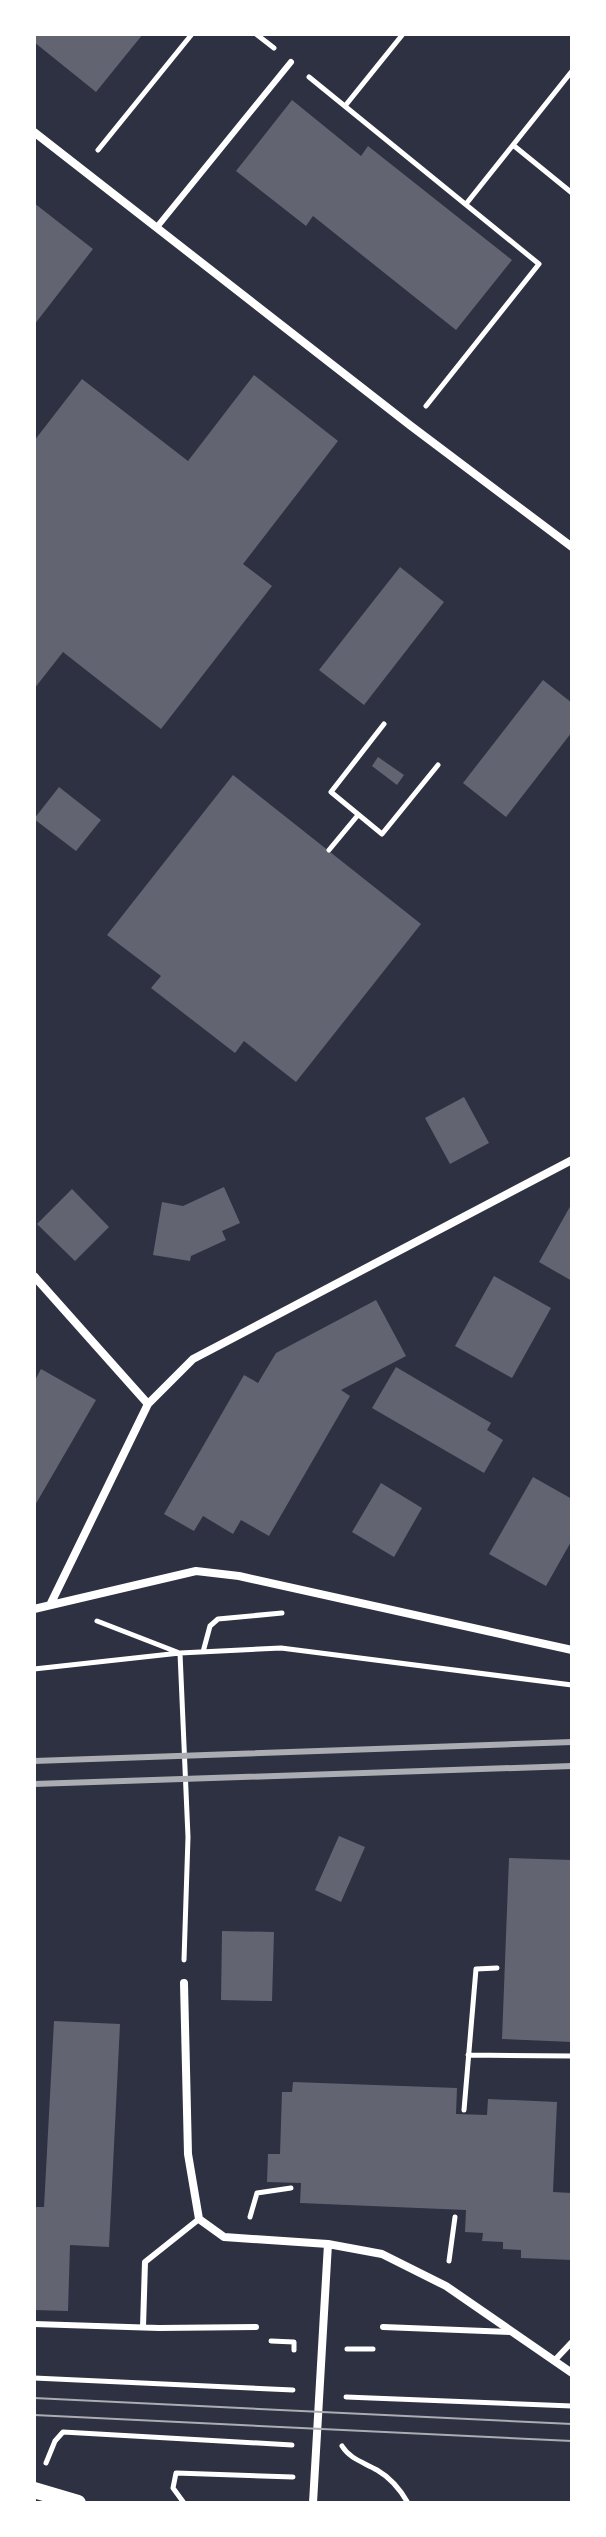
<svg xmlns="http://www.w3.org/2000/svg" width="606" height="2537" viewBox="0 0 606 2537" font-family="'Roboto Condensed',sans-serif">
	<rect width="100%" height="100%" fill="#2d3142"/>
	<path fill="#626471" d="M34 34H143L96 92 34 42Z
		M292 100 361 156 368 146 512 260 456 330 313 216 306 226 236 171Z
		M34 203 93 249 34 325Z
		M254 375 338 441 243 564 272 586 161 729 63 652 34 689V441L82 379 188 461Z
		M400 567 444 602 364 705 319 670Z
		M543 680 572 703V732L506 817 463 783Z
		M378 757 404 775 397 785 372 766Z
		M233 775 421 924 296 1082 244 1041 235 1053 151 988 161 976 107 935Z
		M59 787 101 820 76 851 34 819Z
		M464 1097 489 1143 450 1164 425 1118Z
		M224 1187 240 1223 222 1231 226 1240 191 1256 190 1261 153 1255 162 1202 183 1206Z
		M72 1189 109 1227 75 1261 37 1224Z
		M572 1203V1281L539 1262Z
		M494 1276 551 1308 512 1378 455 1346Z
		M376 1300 406 1356 341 1390 350 1396 269 1536 241 1520 233 1534 203 1516 194 1531 164 1514 244 1375 258 1383 276 1353Z
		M396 1367 491 1423 487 1430 503 1440 484 1473 372 1408Z
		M41 1369 96 1400 34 1507V1382Z
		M533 1477 572 1499V1540L546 1586 489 1554Z
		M381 1483 422 1508 394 1557 352 1532Z
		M339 1836 365 1847 341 1902 315 1890Z
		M509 1858 572 1860V2042L502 2039Z
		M222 1931 274 1932 272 2001 221 2000Z
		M54 2021 120 2024 109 2247 70 2245 68 2311 34 2310V2207H44Z
		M293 2082 457 2088 456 2114 487 2115 488 2099 557 2102 553 2192 572 2193V2260L521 2258V2250L503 2249V2242L482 2241 483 2233 465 2232 466 2210 300 2203 301 2183 267 2182 268 2154H280L282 2092H292Z"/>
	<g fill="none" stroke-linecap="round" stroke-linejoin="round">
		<path stroke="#fff" stroke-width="5" d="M256 34 274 48
			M309 77 539 264 426 406
			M345 106 403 34
			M513 145 572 193
			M98 150 192 34
			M466 204 572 71
			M384 724 331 792 382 834 438 765
			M329 850 358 815
			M97 1621 177 1652
			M203 1652 210 1626 218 1619 282 1613
			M180 1653 188 1837 184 1960
			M34 1669 180 1653 281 1648 572 1685
			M468 2055 572 2056
			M464 2110 476 1969 497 1968
			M250 2217 257 2193 291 2188
			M449 2261 455 2217
			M271 2341 294 2342V2350
			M347 2349H373
			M34 2378 293 2390
			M346 2397 572 2406
			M342 2446C350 2459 363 2462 377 2470 391 2478 400 2489 408 2503
			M46 2463 55 2441 63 2432 292 2445
			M184 2503 173 2488 176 2473 293 2477"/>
		<path stroke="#fff" stroke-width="6" d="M157 227 291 62
			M34 2324 159 2328 256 2327
			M143 2327 145 2262 199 2219
			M383 2327 512 2332
			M555 2360 572 2342"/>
		<path stroke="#fff" stroke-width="8" d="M34 132 411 426 572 547
			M34 1276 148 1404
			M51 1603 148 1404 193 1359 572 1160
			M34 1609 196 1571 239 1576 572 1650
			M184 1983 188 2154 199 2219 224 2237 328 2244 382 2254 446 2286 572 2373
			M313 2503 328 2244"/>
		<path stroke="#fff" stroke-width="16" d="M34 2490 78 2503"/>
		<path stroke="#abadb3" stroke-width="2" d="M34 2398 572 2424
			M34 2415 572 2441"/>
		<path stroke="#abadb3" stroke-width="6" d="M34 1761 572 1742
			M34 1784 572 1766"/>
	</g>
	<rect width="606" height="2537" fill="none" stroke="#ffffff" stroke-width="72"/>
</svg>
